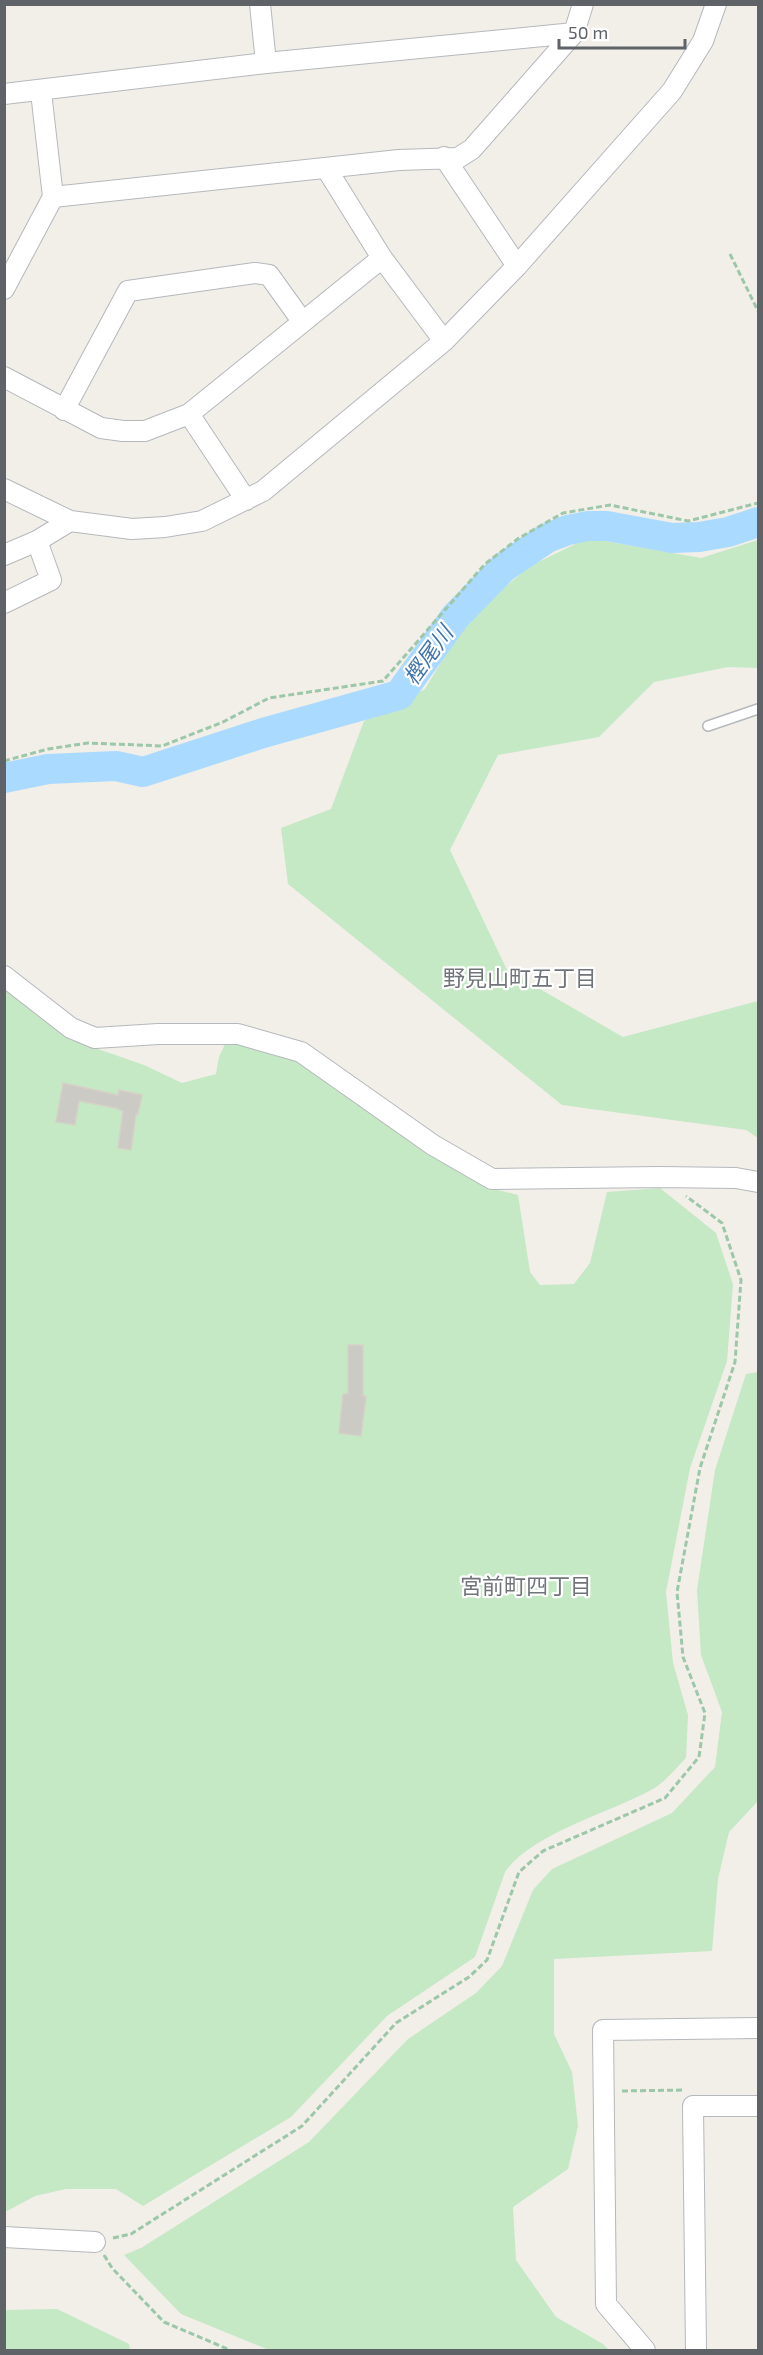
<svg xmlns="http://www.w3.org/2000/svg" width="763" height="2355" viewBox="0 0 763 2355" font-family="'Exo 2','Noto Sans JP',sans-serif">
	<rect width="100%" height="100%" fill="#f1efe8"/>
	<path fill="#c5e8c5" d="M588 538 701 558 758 540V668L728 667 654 682 599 737 498 755 450 850 507 970 623 1037 758 1001V1138L746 1130 562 1105 288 884 281 828 331 809 364 721 425 689 467 619 530 566Z
		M4 986 69 1039 144 1065 182 1083 216 1074 219 1057 227 1040 299 1061 425 1152 489 1188 518 1195 530 1272 540 1285 574 1284 590 1263 607 1192 660 1188 716 1233 733 1284 727 1361 690 1468 666 1592 673 1663 688 1715 686 1758C676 1768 665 1782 653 1789 610 1813 532 1833 505 1872L475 1957 387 2016 291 2117 143 2206 116 2189H66L35 2196 5 2212Z
		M758 1372V1801L729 1832 718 1879 712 1951 554 1959V2034L572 2072 578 2126 568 2169 513 2207 516 2260 556 2317 603 2344 609 2350H269L181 2314 124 2255 141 2248 309 2142 408 2039 476 1993 502 1966 533 1890 552 1869 672 1813 715 1767 722 1712 701 1655 697 1590 715 1470 746 1374Z
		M57 2309 129 2344 130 2350H5V2310Z"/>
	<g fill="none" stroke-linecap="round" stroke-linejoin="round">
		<path stroke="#aadaff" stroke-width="30" d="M4 778 48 769 116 766 143 772 263 733 399 695 455 617 504 567 547 538 568 530 588 526H607L672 538 699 537 728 532 758 522"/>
	</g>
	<path fill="#cccac5" stroke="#d6d1c6" stroke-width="1.5" d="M63 1083 118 1095 119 1090 142 1095 138 1114H136L131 1150 118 1148 123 1111 116 1108 79 1101 75 1125 56 1122Z
		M348 1345H363V1396H366L361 1436 339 1433 343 1394H348Z"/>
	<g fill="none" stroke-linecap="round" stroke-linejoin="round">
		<g stroke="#b5b8bc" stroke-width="12">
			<path id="lane" d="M708 726 758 709"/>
		</g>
		<g stroke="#b5b8bc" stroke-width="22">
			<path id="street" d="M260 4 266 63
				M4 94 266 63 574 33
				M444 157 517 266
				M326 168 382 258 444 341
				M53 197 399 160 458 158 472 149 574 33 583 4
				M4 289 53 197 41 92
				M4 377 101 428 123 431H145L189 414 382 258
				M64 410 128 291 255 273 269 275 302 321
				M189 414 246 500
				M4 489 70 521 132 529 165 527 202 521 263 491 444 341 517 266 672 91 703 41 716 4
				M4 555 37 541 70 521
				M4 603 51 580 37 541
				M4 976 71 1028 95 1038 158 1034H238L301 1052 433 1145 492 1179 660 1177 736 1178 758 1182
				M4 2237 95 2242
				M645 2350 606 2304 603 2030 758 2028
				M696 2350 693 2106H758"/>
		</g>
		<path stroke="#9cc7a9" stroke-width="3" stroke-dasharray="6 3" stroke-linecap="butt" d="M730 254 758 311
			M4 761 48 749 88 743 162 746 223 722 269 698 383 681 485 564 519 538 563 513 610 505 688 521 758 503
			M622 2091 685 2090
			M113 2238 131 2234 302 2126 396 2023 469 1977 487 1960 519 1872 543 1851 665 1798 699 1757 705 1713 683 1657 677 1592 700 1468 735 1362 741 1280 722 1223 686 1196
			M104 2255 112 2268 164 2322 230 2350"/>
		<use href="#lane" stroke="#fff" stroke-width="9"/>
		<use href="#street" stroke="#fff" stroke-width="20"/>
	</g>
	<g text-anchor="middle" stroke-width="4.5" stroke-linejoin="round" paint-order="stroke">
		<g font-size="22" font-style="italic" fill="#4174aa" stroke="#fff">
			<text transform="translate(428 655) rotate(-54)" y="8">樫尾川</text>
		</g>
		<g font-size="22" fill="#70757a" stroke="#fff">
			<text x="520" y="986">野見山町五丁目</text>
			<text x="526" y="1594">宮前町四丁目</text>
		</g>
	</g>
	<rect width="763" height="2355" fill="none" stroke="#5f6368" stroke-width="12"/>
	<path d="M559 39v9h126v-9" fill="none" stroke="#5f6368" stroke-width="3"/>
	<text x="568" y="39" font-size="18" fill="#5f6368" stroke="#ffffff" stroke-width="4.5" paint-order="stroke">50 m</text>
</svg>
